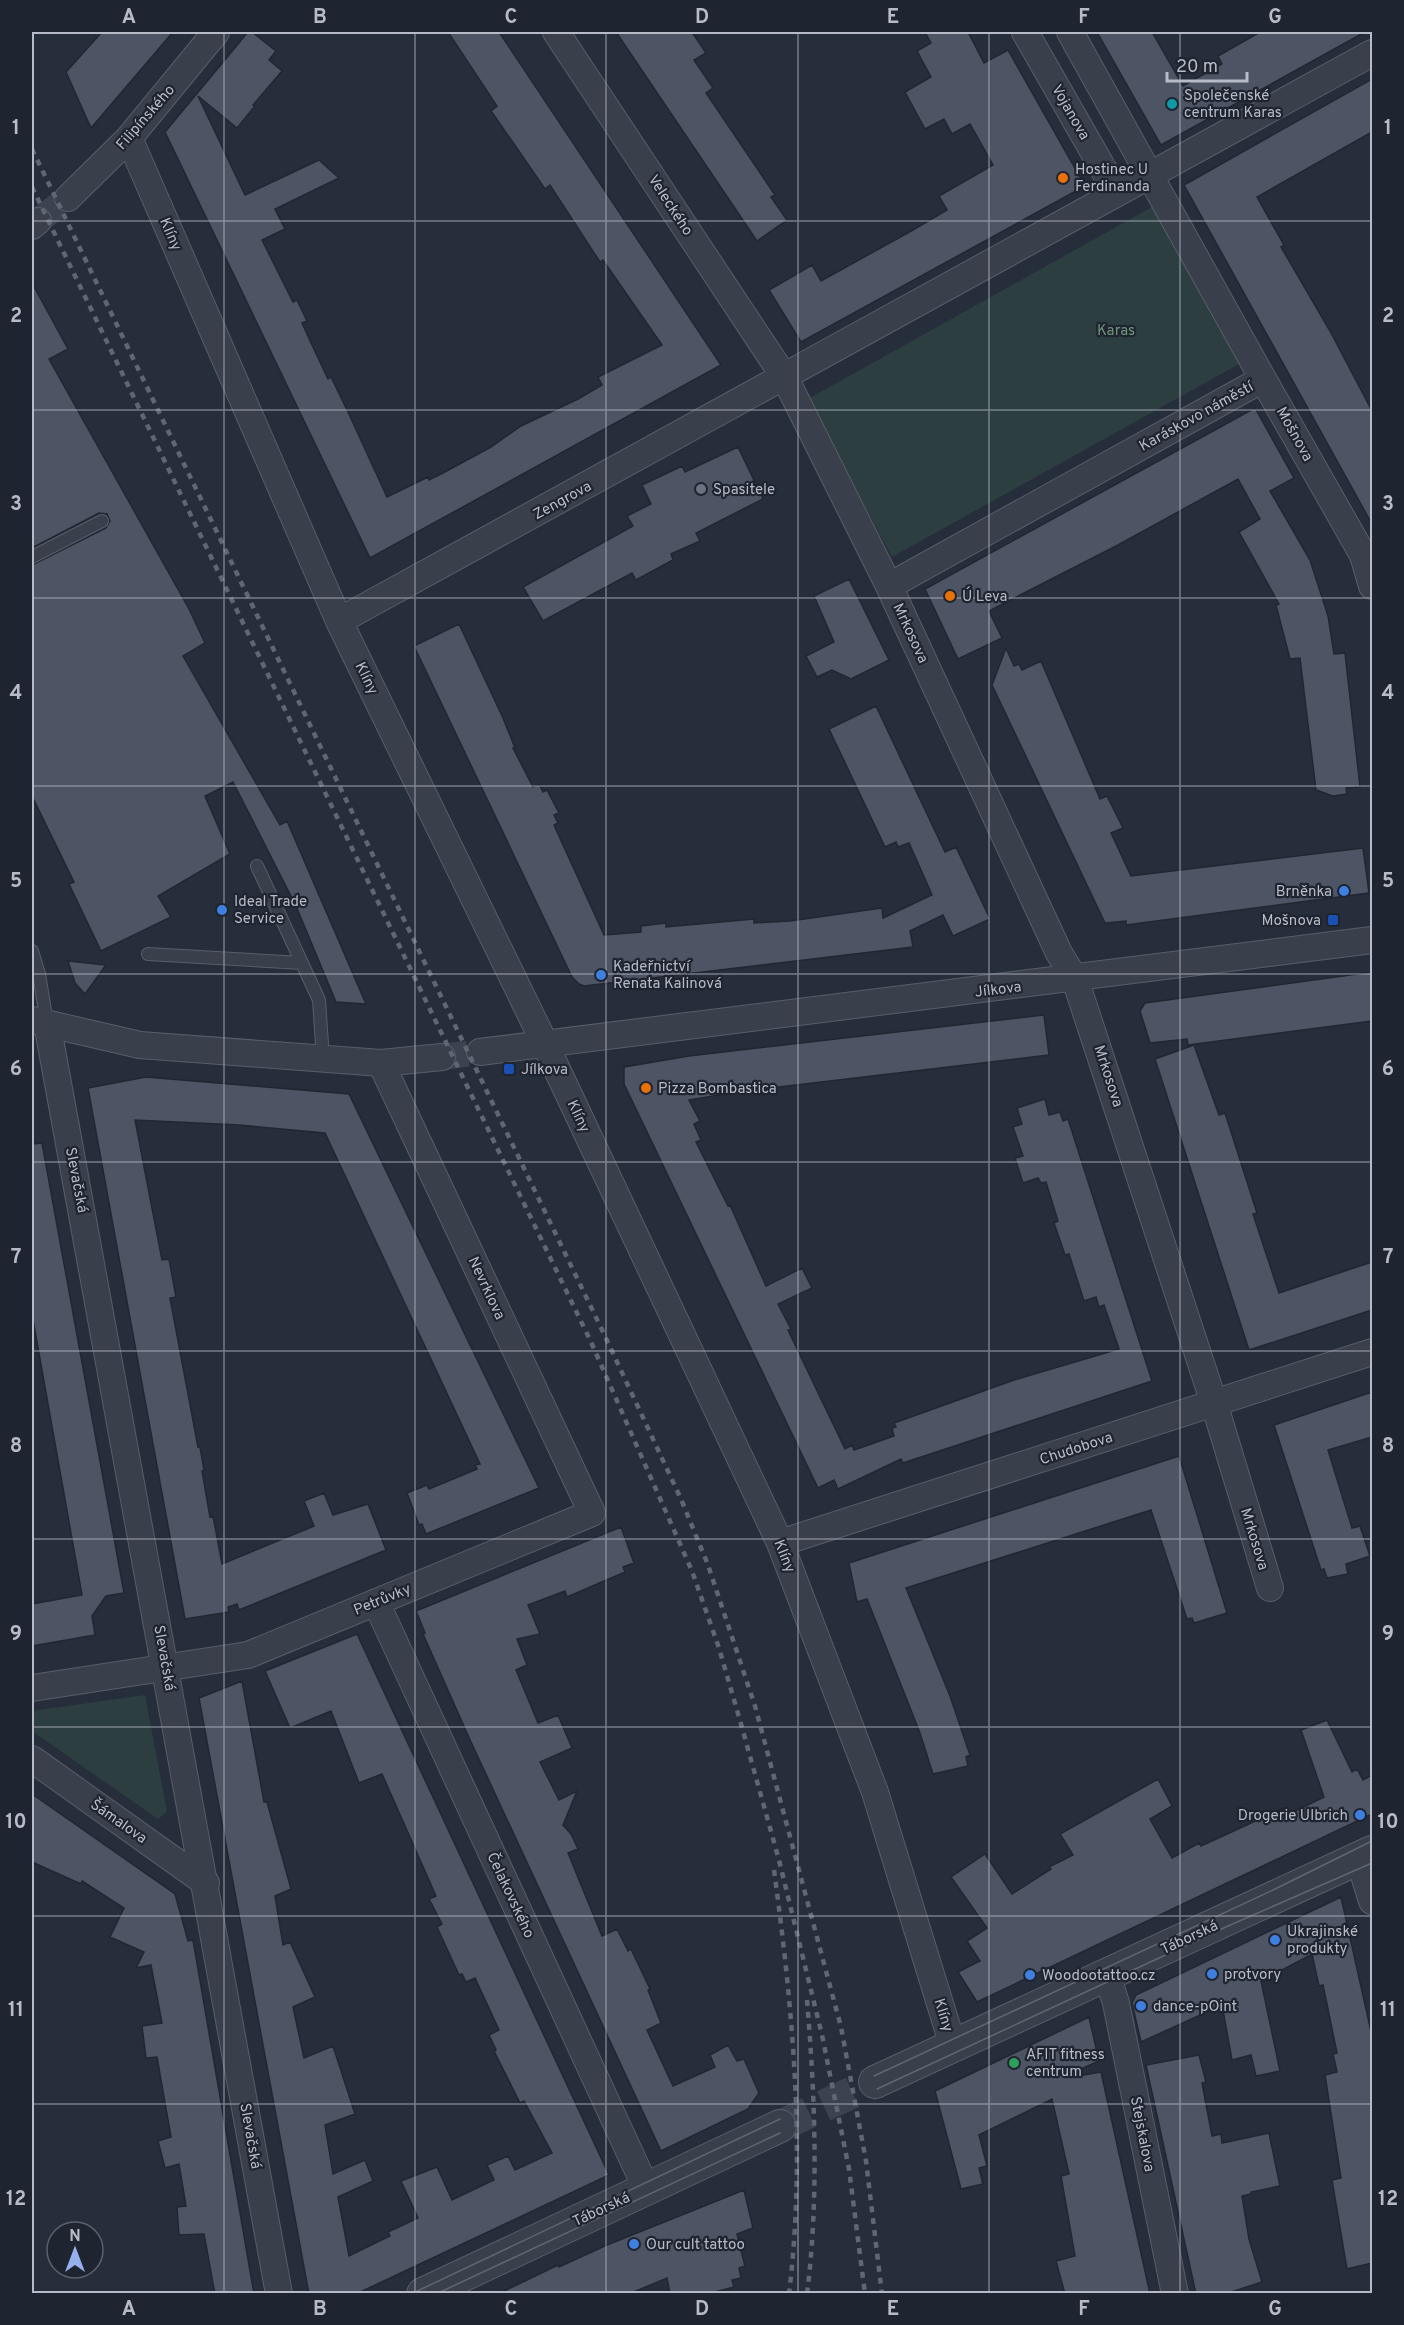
<svg xmlns="http://www.w3.org/2000/svg" width="1404" height="2325" viewBox="0 0 1404 2325" font-family="Overpass,sans-serif">
	<rect width="100%" height="100%" fill="#272e3b"/>
	<path fill="#2c3e40" d="M1152 207 1239 364 892 557 808 399Z
		M145 1695 167 1812 158 1819 32 1731V1711Z"/>
	<path fill="#4d5463" stroke="#212732" stroke-width="1.5" d="M102 32H173L91 128 66 72Z
		M248 32H252L276 51 269 60 282 71 253 105 255 106 237 128 198 96 245 195 319 160 339 178 275 209 285 229 262 240 293 302 297 300 307 321 302 323 312 345 328 379 331 377 348 412 387 497 428 477 429 480 443 473 491 447 521 426 578 399 602 385 598 377 662 345 603 260 600 262 550 185 545 189 514 144 491 111 497 106 448 32H499L721 365 370 558 165 132Z
		M616 32H692L706 53 694 60 713 88 706 93 775 195 771 197 787 220 757 241Z
		M925 32H968L984 63 1008 50 1085 186 801 342 769 290 812 265 821 281 913 230 947 210 939 196 993 165 970 124 952 134 944 119 925 129 905 92 931 77 917 51 931 43Z
		M1097 32H1152L1183 86 1222 64 1218 56 1260 32H1365L1161 145Z
		M1372 79V132L1257 197 1284 245 1281 247 1330 331 1372 411V524L1184 185Z
		M32 283 68 349 49 359 189 609 205 643 183 656 280 825 287 821 366 1004 336 1002 296 906 233 782 205 796 230 854 158 896 171 917 101 951 69 884 74 882 32 796V565L106 528 110 521 107 514 99 513 32 548Z
		M1255 408 1294 478 1270 491 1310 560 1328 616 1334 654 1345 653 1360 787 1346 788 1347 794 1333 796 1316 790 1300 658 1290 659 1276 605 1279 604 1239 532 1260 519 1238 479 1118 545 989 611 1002 638 958 659 925 589Z
		M738 447 763 499 696 533 700 541 671 554 673 560 636 580 632 573 543 621 523 587 633 526 627 516 651 504 642 485 682 466 685 472Z
		M849 579 889 660 851 679 832 670 817 677 806 656 834 642 814 596Z
		M459 624 503 718 515 748H513L533 787 539 784 543 792 547 790 559 813 554 815 558 823 554 825 604 935 641 932V926L666 923V927L754 919V923L790 921 882 908 883 918 932 895 909 843 898 847 896 842 885 847 829 729 876 706 945 852 956 847 990 919 953 936 943 915 910 931 913 947 584 986 579 984 572 977 414 646Z
		M1006 648 1014 666 1019 664 1022 670 1041 661 1100 799 1107 796 1123 828 1111 833 1131 876 1363 848 1369 893 1126 925V921L1105 923 992 685Z
		M68 961 106 965 85 994 75 983Z
		M1372 972V1021L1188 1045 1187 1039 1150 1043 1140 1011 1145 1003Z
		M1044 1015 1049 1055 737 1092 689 1100 700 1121 694 1124 701 1140 696 1142 728 1206 730 1205 766 1286 802 1268 812 1288 778 1304 791 1329 788 1330 845 1449 852 1445 854 1450 894 1436 892 1428 896 1427 894 1423 1014 1380 1119 1349 1104 1305 1099 1307 1096 1297 1084 1301 1069 1254 1065 1255 1054 1223 1058 1221 1046 1182 1041 1183 1038 1178 1023 1183 1015 1158 1023 1156 1013 1127 1022 1124 1017 1108 1045 1099 1049 1115 1060 1112 1063 1121 1068 1119 1152 1381 903 1463 901 1459 838 1489 834 1480 818 1488 624 1084V1067L689 1056Z
		M1194 1045 1219 1115 1225 1113 1257 1213 1253 1214 1279 1293 1372 1262V1310L1249 1350 1155 1059Z
		M146 1077 349 1094 539 1488 426 1534 422 1524 419 1525 407 1493 427 1485 429 1489 477 1469 475 1465 480 1464 325 1133 239 1125 135 1120 162 1260 169 1259 176 1297 170 1298 198 1447H200L204 1470 202 1471 210 1517 213 1516 222 1564 314 1526 304 1501 324 1493 333 1515 368 1504 386 1550 239 1610 237 1604 228 1607 229 1612 185 1619 88 1088Z
		M42 1143 124 1593 106 1596 92 1616 95 1635 32 1646V1604L82 1595 32 1314V1144Z
		M1372 1392V1437L1328 1450 1352 1528 1360 1526 1370 1556 1346 1564 1348 1574 1327 1578 1324 1569 1321 1570 1274 1425Z
		M1179 1456 1227 1613 1194 1623 1192 1618 1187 1619 1151 1510 906 1588 950 1696 970 1755 966 1757 968 1766 933 1774 920 1733 867 1599 857 1602 849 1563Z
		M621 1527 634 1563 623 1567 625 1572 567 1597 565 1591 528 1605 540 1634 517 1639 527 1665 516 1670 538 1723 558 1715 572 1748 540 1762 559 1800 577 1791 563 1825 571 1834 578 1849 568 1853 602 1936 617 1929 628 1951 631 1949 650 1989 648 1990 661 2023 647 2030 673 2086 715 2067 710 2055 728 2045 737 2061 744 2059 759 2093 748 2109 661 2151 471 1742 423 1634 425 1633 416 1611Z
		M357 1634 609 2175 356 2294H309L199 1698 242 1681 264 1802H267L291 1889 275 1896 283 1945 290 1942 315 1997 293 2007 304 2058 333 2046 355 2114 325 2125 333 2174 365 2160 373 2181 338 2197 349 2256 390 2236 388 2232 418 2218 401 2181 437 2167 452 2200 494 2180 487 2165 508 2156 515 2170 552 2153 524 2101 520 2103 494 2051 496 2050 489 2035 499 2030 475 1978 466 1982 462 1974 459 1975 437 1927 442 1924 429 1899 436 1896 382 1774 359 1783 331 1711 290 1728 265 1671Z
		M1327 1720 1352 1772 1357 1769 1363 1780 1372 1775V1814L977 2002 958 1972 980 1961 967 1941 987 1928 951 1877 985 1854 1012 1894 1051 1869 1049 1867 1073 1855 1060 1834 1158 1779 1172 1806 1150 1819 1172 1858 1199 1843 1201 1846 1284 1808 1287 1815 1324 1797 1301 1730Z
		M32 1794 175 1894 188 1941 193 1940 254 2294H215L204 2234 179 2235 177 2207 186 2206 179 2164 165 2168 158 2141 171 2137 157 2057 146 2058 142 2026 162 2023 151 1965 136 1968 144 1952 110 1937 124 1908 82 1881 81 1884 32 1862Z
		M1341 1897 1372 2036V2263L1347 2269 1332 2180 1341 2178 1325 2075 1337 2072 1333 2054 1337 2053 1323 1985 1319 1986 1312 1954 1261 1981 1280 2071 1256 2076 1251 2055 1232 2060 1222 2005 1141 2042 1132 2003 1136 1995Z
		M1089 2017 1099 2061 1072 2073 1073 2077 1101 2072 1150 2294H1065L1056 2261 1075 2256 1061 2176 1069 2174 1052 2099 979 2135 987 2166 979 2168 983 2184 961 2189 935 2091Z
		M1199 2055 1206 2082 1202 2083 1212 2136 1221 2134 1222 2143 1269 2133 1280 2186 1251 2192V2194L1242 2196 1249 2239 1262 2282 1225 2294H1196L1146 2065Z
		M744 2190 753 2228 737 2234 745 2266 739 2268 741 2278 732 2280 734 2287 707 2294H670L667 2278 629 2294H498L558 2265 559 2267 607 2245Z"/>
	<g fill="none" stroke-linecap="round" stroke-linejoin="round">
		<path stroke="#3c4350" stroke-width="26" stroke-dasharray="26 13" stroke-linecap="butt" d="M38 221 68 198
			M442 1057 480 1052"/>
		<path stroke="#3c4350" stroke-width="32" stroke-dasharray="32 16" stroke-linecap="butt" d="M780 2126 875 2082"/>
		<g stroke="#585e69" stroke-width="14">
			<path id="service" d="M32 557 102 521
				M257 866 319 1000 323 1059
				M32 951 39 974 47 1023
				M148 954 302 963"/>
		</g>
		<g stroke="#585e69" stroke-width="28">
			<path id="minor" d="M556 32 785 378 889 586 1059 953 1075 979 1214 1403 1270 1588
				M1025 32 1117 193
				M129 138 339 621 545 1044 780 1543 875 1792 953 2046
				M68 198 129 138 216 32
				M32 226 38 221
				M1263 379 1363 555 1372 586
				M889 586 1263 379 1070 32
				M339 621 1372 53
				M32 1020 140 1045 381 1063 442 1057
				M47 1023 279 2294
				M480 1052 1372 940
				M780 1543 1372 1352
				M376 1602 646 2188
				M32 1688 248 1655 592 1513 381 1063
				M32 1759 206 1883
				M1359 1859 1372 1901
				M1107 1975 1116 2003 1175 2294"/>
		</g>
		<g stroke="#585e69" stroke-width="34">
			<path id="tertiary" d="M875 2082 1372 1852
				M423 2294 780 2126"/>
		</g>
		<use href="#service" stroke="#3a404b" stroke-width="12"/>
		<use href="#minor" stroke="#3a404b" stroke-width="26"/>
		<use href="#tertiary" stroke="#3a404b" stroke-width="32"/>
		<path stroke="#5f6674" stroke-width="1.5" d="M874 2076 1273 1890 1372 1841
			M877 2089 1228 1926 1372 1863
			M411 2294 780 2119
			M436 2294 780 2133"/>
		<path stroke="#5f6674" stroke-width="4.5" stroke-dasharray="6 6" stroke-linecap="butt" d="M32 149 604 1334 681 1499 708 1565 755 1706 841 2027 866 2161 882 2294
			M32 187 591 1342 692 1571 719 1648 741 1724 779 1860 822 2035 849 2169 865 2294
			M774 1870C793 2010 806 2152 789 2294
			M807 2000C815 2094 819 2199 807 2294"/>
	</g>
	<path fill="none" stroke="#b6bbc7" stroke-width="1.5" stroke-opacity="0.55" d="M224 32V2294M415 32V2294M606 32V2294M798 32V2294M989 32V2294M1180 32V2294M32 221H1372M32 410H1372M32 598H1372M32 786H1372M32 974H1372M32 1162H1372M32 1351H1372M32 1539H1372M32 1727H1372M32 1916H1372M32 2104H1372"/>
	<circle fill="#0f9aa8" stroke="#1f2530" stroke-width="2" cx="1172" cy="104" r="6"/>
	<g fill="#e8710a" stroke="#1f2530" stroke-width="2">
		<circle cx="1063" cy="178" r="6"/>
		<circle cx="950" cy="596" r="6"/>
		<circle cx="646" cy="1088" r="6"/>
	</g>
	<circle fill="#6b7280" stroke="#1f2530" stroke-width="2" cx="701" cy="489" r="6"/>
	<g fill="#3f7fe0" stroke="#1f2530" stroke-width="2">
		<circle cx="1344" cy="891" r="6"/>
		<circle cx="222" cy="910" r="6"/>
		<circle cx="601" cy="975" r="6"/>
		<circle cx="1360" cy="1815" r="6"/>
		<circle cx="1275" cy="1940" r="6"/>
		<circle cx="1212" cy="1974" r="6"/>
		<circle cx="1030" cy="1975" r="6"/>
		<circle cx="1141" cy="2006" r="6"/>
		<circle cx="634" cy="2244" r="6"/>
	</g>
	<g fill="#1a4fb4" stroke="#1f2530" stroke-width="2">
		<rect x="1327" y="914" width="12" height="12" rx="3"/>
		<rect x="503" y="1063" width="12" height="12" rx="3"/>
	</g>
	<circle fill="#2e9e5b" stroke="#1f2530" stroke-width="2" cx="1014" cy="2063" r="6"/>
	<g text-anchor="middle" stroke-width="4.5" stroke-linejoin="round" paint-order="stroke">
		<g font-size="15" fill="#b6bbc7" stroke="#1f2530" text-anchor="start">
			<text x="1184" y="100">Společenské<tspan x="1184" dy="17">centrum Karas</tspan></text>
			<text x="1075" y="174">Hostinec U<tspan x="1075" dy="17">Ferdinanda</tspan></text>
			<text x="713" y="494">Spasitele</text>
			<text x="962" y="601">Ú Leva</text>
			<text x="1332" y="896" text-anchor="end">Brněnka</text>
			<text x="234" y="906">Ideal Trade<tspan x="234" dy="17">Service</tspan></text>
			<text x="1321" y="925" text-anchor="end">Mošnova</text>
			<text x="613" y="971">Kadeřnictví<tspan x="613" dy="17">Renata Kalinová</tspan></text>
			<text x="521" y="1074">Jílkova</text>
			<text x="658" y="1093">Pizza Bombastica</text>
			<text x="1348" y="1820" text-anchor="end">Drogerie Ulbrich</text>
			<text x="1287" y="1936">Ukrajinské<tspan x="1287" dy="17">produkty</tspan></text>
			<text x="1224" y="1979">protvory</text>
			<text x="1042" y="1980">Woodootattoo.cz</text>
			<text x="1153" y="2011">dance-pOint</text>
			<text x="1026" y="2059">AFIT fitness<tspan x="1026" dy="17">centrum</tspan></text>
			<text x="646" y="2249">Our cult tattoo</text>
		</g>
		<g font-size="15" fill="#b6bbc7" stroke="#1f2530">
			<text transform="translate(1071 112) rotate(60)" y="5">Vojanova</text>
			<text transform="translate(145 117) rotate(-49)" y="5">Filipínského</text>
			<text transform="translate(671 205) rotate(57)" y="5">Veleckého</text>
			<text transform="translate(171 234) rotate(67)" y="5">Klíny</text>
			<text transform="translate(1196 416) rotate(-29)" y="5">Karáskovo náměstí</text>
			<text transform="translate(1295 434) rotate(61)" y="5">Mošnova</text>
			<text transform="translate(562 500) rotate(-29)" y="5">Zengrova</text>
			<text transform="translate(911 633) rotate(65)" y="5">Mrkosova</text>
			<text transform="translate(367 678) rotate(64)" y="5">Klíny</text>
			<text transform="translate(998 989) rotate(-7)" y="5">Jílkova</text>
			<text transform="translate(1109 1076) rotate(72)" y="5">Mrkosova</text>
			<text transform="translate(579 1116) rotate(65)" y="5">Klíny</text>
			<text transform="translate(77 1180) rotate(79)" y="5">Slevačská</text>
			<text transform="translate(487 1288) rotate(65)" y="5">Nevrklova</text>
			<text transform="translate(1076 1448) rotate(-18)" y="5">Chudobova</text>
			<text transform="translate(1255 1539) rotate(73)" y="5">Mrkosova</text>
			<text transform="translate(785 1556) rotate(68)" y="5">Klíny</text>
			<text transform="translate(382 1599) rotate(-22)" y="5">Petrůvky</text>
			<text transform="translate(165 1658) rotate(80)" y="5">Slevačská</text>
			<text transform="translate(119 1821) rotate(35)" y="5">Šámalova</text>
			<text transform="translate(511 1895) rotate(65)" y="5">Čelakovského</text>
			<text transform="translate(1189 1937) rotate(-25)" y="5">Táborská</text>
			<text transform="translate(944 2015) rotate(73)" y="5">Klíny</text>
			<text transform="translate(1143 2134) rotate(79)" y="5">Stejskalova</text>
			<text transform="translate(251 2136) rotate(80)" y="5">Slevačská</text>
			<text transform="translate(601 2209) rotate(-25)" y="5">Táborská</text>
		</g>
		<g font-size="15" fill="#70957b" stroke="#1f2530">
			<text x="1116" y="335">Karas</text>
		</g>
	</g>
	<rect width="1404" height="2325" fill="none" stroke="#1f2530" stroke-width="66"/>
	<g transform="translate(75 2250)"><circle r="28" fill="#1f2530" stroke="#5b616c" stroke-width="1.5"/>
	<path d="M0-4.5L10 22L0 15L-10 22Z" fill="#95b0ec"/>
	<text y="-9" font-size="16" font-weight="bold" text-anchor="middle" fill="#b6bbc7">N</text>
	</g>
	<path d="M1167 72v9h80v-9" fill="none" stroke="#b6bbc7" stroke-width="3"/>
	<text x="1176" y="72" font-size="18" fill="#b6bbc7" stroke="#1f2530" stroke-width="4.5" paint-order="stroke">20 m</text>
	<rect x="33" y="33" width="1338" height="2259" fill="none" stroke="#b6bbc7" stroke-width="2"/>
	<g font-size="20" text-anchor="middle" font-weight="bold" fill="#b6bbc7">
		<text x="129" y="23">A</text>
		<text x="320" y="23">B</text>
		<text x="511" y="23">C</text>
		<text x="702" y="23">D</text>
		<text x="893" y="23">E</text>
		<text x="1084" y="23">F</text>
		<text x="1275" y="23">G</text>
		<text x="16" y="134">1</text>
		<text x="1388" y="134">1</text>
		<text x="16" y="322">2</text>
		<text x="1388" y="322">2</text>
		<text x="16" y="510">3</text>
		<text x="1388" y="510">3</text>
		<text x="16" y="699">4</text>
		<text x="1388" y="699">4</text>
		<text x="16" y="887">5</text>
		<text x="1388" y="887">5</text>
		<text x="16" y="1075">6</text>
		<text x="1388" y="1075">6</text>
		<text x="16" y="1263">7</text>
		<text x="1388" y="1263">7</text>
		<text x="16" y="1452">8</text>
		<text x="1388" y="1452">8</text>
		<text x="16" y="1640">9</text>
		<text x="1388" y="1640">9</text>
		<text x="16" y="1828">10</text>
		<text x="1388" y="1828">10</text>
		<text x="16" y="2016">11</text>
		<text x="1388" y="2016">11</text>
		<text x="16" y="2205">12</text>
		<text x="1388" y="2205">12</text>
		<text x="129" y="2315">A</text>
		<text x="320" y="2315">B</text>
		<text x="511" y="2315">C</text>
		<text x="702" y="2315">D</text>
		<text x="893" y="2315">E</text>
		<text x="1084" y="2315">F</text>
		<text x="1275" y="2315">G</text>
	</g>
</svg>
